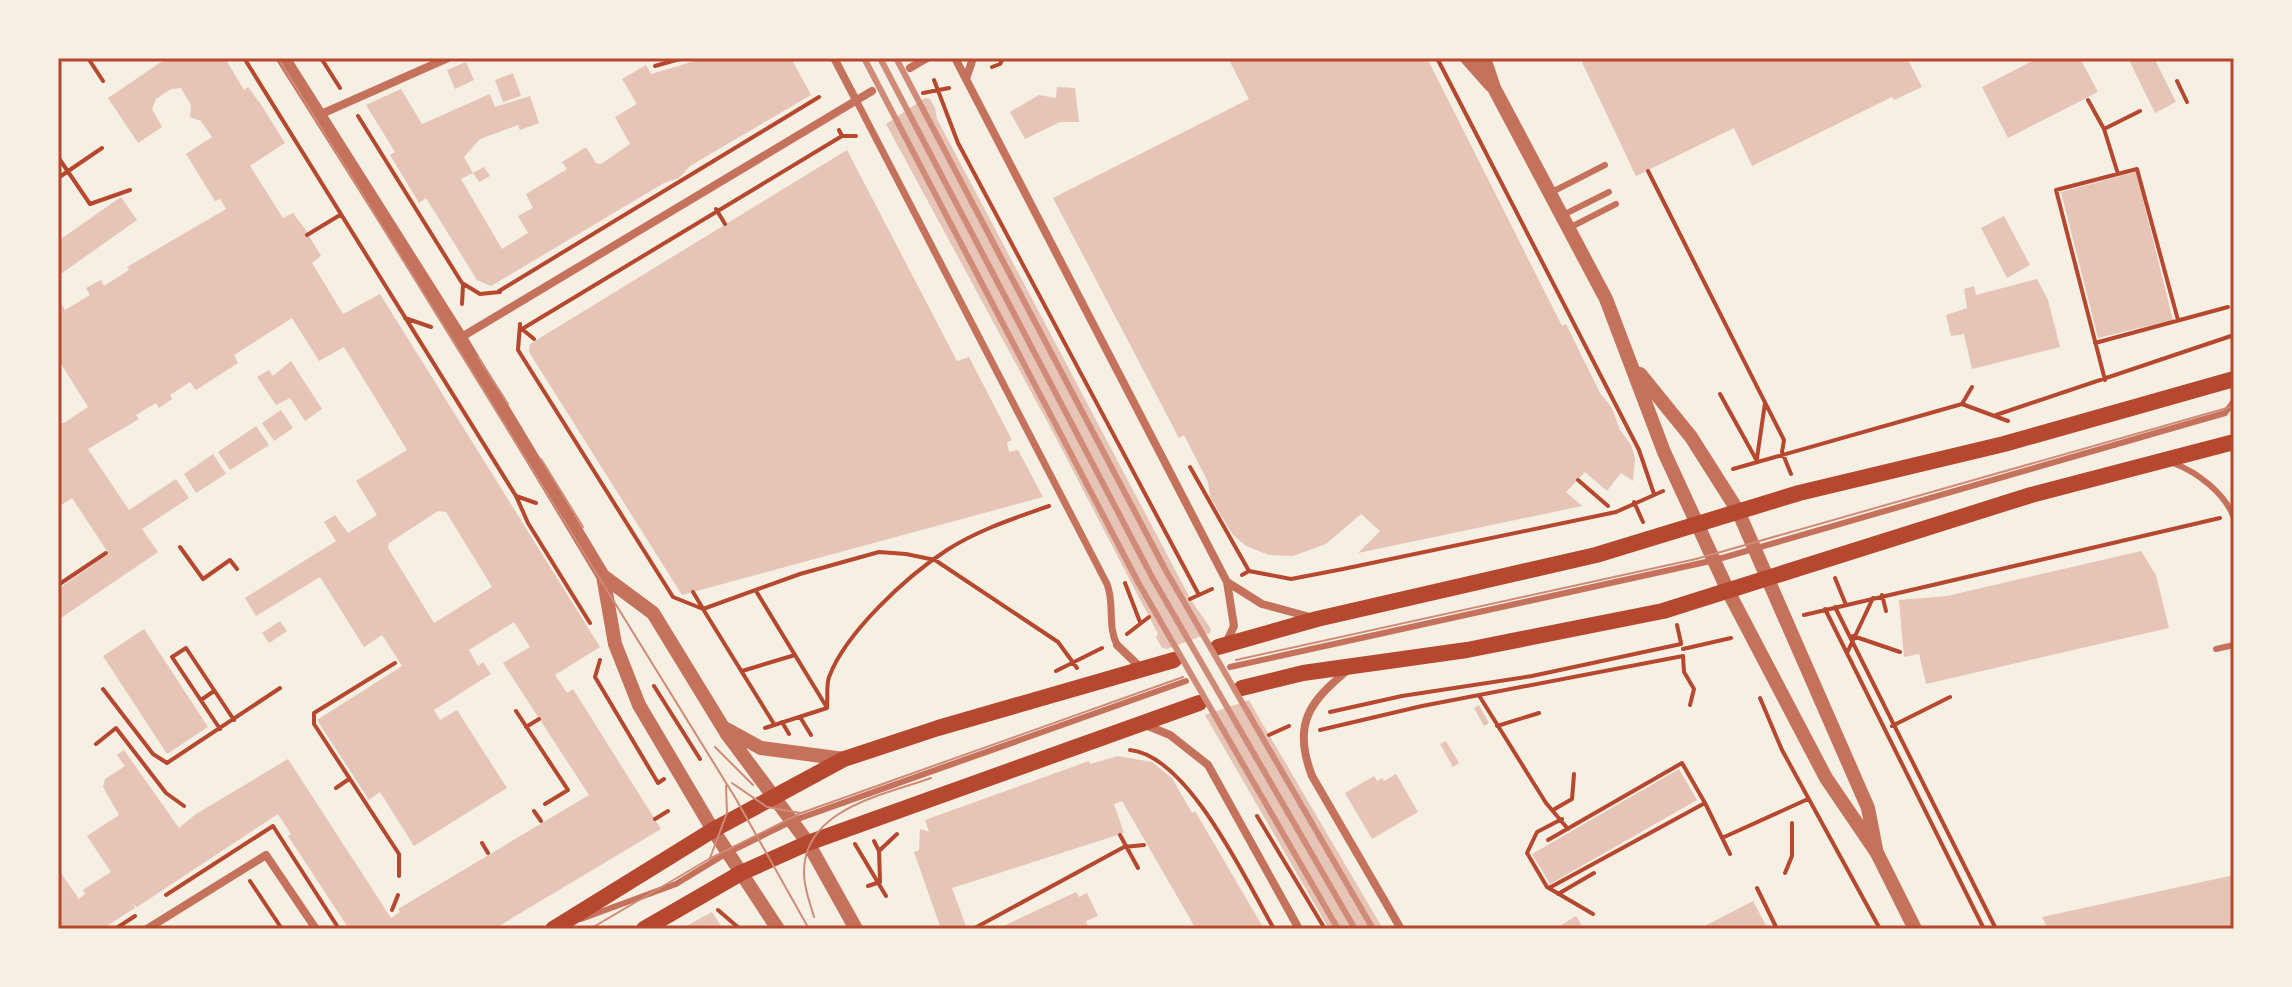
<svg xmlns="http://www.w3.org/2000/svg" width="2292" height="987" viewBox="0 0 2292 987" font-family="Karla,sans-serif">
	<rect width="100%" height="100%" fill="#f6efe4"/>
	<path fill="#e6c5b7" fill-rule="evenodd" d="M167 58H225L244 90 248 87 262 106 285 143 250 166 283 218 293 213 305 229 321 256 312 263 343 314 380 294 600 647 555 675 567 693 573 689 661 829 494 929H349L288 836 291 834 278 814 137 907 133 904 135 908 102 929H58V869L79 899 85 894 83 890 111 872 87 836 119 815 103 787 105 779 125 766 117 755 124 750 179 828 196 814 288 759 391 918 400 912 398 909 589 795 503 663 530 647 514 622 469 650 478 666 483 662 491 674 434 710 440 720 457 710 507 788 414 846 380 792 369 800 317 720 402 666 382 635 364 647 320 577 256 616 245 598 336 541 324 522 335 515 348 533 377 515 356 481 407 450 344 347 319 361 292 318 234 355 238 363 196 390 190 382 170 395 172 399 159 408 156 403 136 415 139 419 88 449 129 510 176 479 189 498 142 529 158 552 58 620V589L109 554 72 498 58 507V422L64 423 88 407 58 359V308L62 305 65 310 90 295 86 288 101 280 104 286 129 270 127 267 226 209 220 199 215 201 186 154 212 137 201 121 190 117 191 105 181 88 171 89 156 99 152 109 162 127 138 143 108 98ZM438 511 446 512 492 587 434 623 388 548 389 543Z
		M705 58H791L811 95 690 166 679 178 664 183 491 286 477 280 426 198 419 203 390 155 395 152 366 105 401 89 422 124 490 94 495 107 530 96 539 123 520 130 518 125 480 139 464 157 473 173 461 179 502 249 528 233 518 216 533 208 526 194 567 169 562 162 586 147 596 163 601 164 630 144 615 117 637 104 622 79 646 65 651 74Z
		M1228 58H1427L1562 326 1566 324 1600 393 1612 408 1620 430 1631 445 1635 458 1633 481 1621 473 1607 491 1585 472 1566 492 1582 506 1358 553 1380 531 1361 514 1326 544 1293 556 1269 555 1246 546 1233 535 1210 497 1208 482 1184 435 1179 438 1053 198 1249 99Z
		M1580 58H1907L1922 87 1894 100 1892 97 1752 166 1734 128 1636 176Z
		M2038 58H2080L2098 92 2008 138 1982 87Z
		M2128 58H2154L2176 102 2155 113Z
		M466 62 474 80 455 89 447 70Z
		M513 73 521 96 503 102 495 80Z
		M1057 87 1075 88 1079 122H1060L1025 139 1010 112 1039 95 1056 98Z
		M925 98 930 99 935 108 937 119 1191 600 1211 629 1210 633 1167 649 1162 648 1156 637 1158 634 1055 436 886 124Z
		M847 150 957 361 969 357 1012 440 1007 442 1009 452 1018 450 1043 497 682 595 529 352 530 344Z
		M484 167 490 176 479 182 473 173Z
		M2136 172 2173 320 2098 338 2061 192Z
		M121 197 137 220 58 276V241Z
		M2004 216 2030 265 2007 278 1981 228Z
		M2037 279 2048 300 2060 347 1972 369 1964 334 1951 336 1946 315 1967 308 1964 289 1974 286 1976 295Z
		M291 361 322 409 305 421 290 398 276 405 257 377 269 370 273 376Z
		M281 410 293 428 274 441 262 423Z
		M256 426 269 445 230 470 218 452Z
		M213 454 226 474 196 493 184 474Z
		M2141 551 2156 575 2169 628 1926 684 1919 654 1904 657 1899 600 1947 596Z
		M280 621 287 631 269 643 262 633Z
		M144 629 208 727 167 754 103 656Z
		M1249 700 1265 728 1383 929H1329L1205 715Z
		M1479 705 1489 723 1484 726 1474 708Z
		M1446 741 1459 763 1453 767 1440 744Z
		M1118 756 1152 762 1172 778 1192 813 1195 811 1264 929H1196L1122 801 1114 804 1124 833 952 888 967 929H941L914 852 919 850 920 829 929 832 925 820 1089 761 1090 764Z
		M1679 769 1697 800 1550 884 1532 854Z
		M1396 774 1418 812 1372 839 1345 793 1374 776 1377 781 1382 778 1384 781Z
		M2234 875V929H2048L2042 917Z
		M1076 892 1079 897 1087 893 1098 916 1086 921 1089 929H997Z
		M1753 901 1768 929H1699Z
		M712 912 723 929H688L686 926Z
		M1576 916 1584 929H1554L1563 924Z"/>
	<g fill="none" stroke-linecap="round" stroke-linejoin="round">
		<path stroke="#b5482f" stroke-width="4" d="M88 58 103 81
			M244 58 516 496 528 523 590 623
			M321 58 340 88
			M1437 58 1639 450 1654 494
			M655 66 683 58
			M992 67 1000 64 1003 58
			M934 80 958 143 1199 595
			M2177 81 2187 102
			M923 93 949 88
			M2088 100 2104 129
			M358 116 462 283 480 294 500 292
			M839 130 842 136H856
			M58 157 90 204 130 190
			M1648 171 1784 440 1782 452 1791 474
			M2118 174 2104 129 2140 111
			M58 178 102 148
			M716 209 725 224
			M307 235 340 215
			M499 291 819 97
			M462 304 463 285
			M405 318 431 327
			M520 324 518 350 673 597 703 609
			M534 339 522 329 842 136
			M2095 343 2228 307
			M2105 380 2056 190 2137 169 2178 320
			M1720 394 1757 461
			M1962 404 1972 387
			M1996 415 2234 335
			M1757 458 1765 403
			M1190 467 1249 571
			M1733 469 1962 404 2008 421
			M1578 480 1608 506
			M516 496 536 503
			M1634 502 1643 522
			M180 547 203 579 230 560 237 569
			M1242 575 1249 571 1291 579 1343 569 1616 512 1663 491
			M1835 578 1846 605
			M1125 583 1140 622
			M58 585 106 553
			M756 591 826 706
			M693 592 702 607
			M1882 595 1886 611
			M1190 599 1212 589
			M1835 607 1996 929
			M1825 609 1984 929
			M1804 615 2220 518
			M1677 625 1681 643
			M1127 634 1149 617
			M1853 636 1900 652
			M1683 649 1731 638
			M1847 653 1873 598
			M1683 656 1684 672 1694 689 1690 705
			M600 660 595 677 658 783 664 779
			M395 663 314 713V724L399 854V876
			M742 671 795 655
			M1056 671 1102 648
			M654 686 700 759
			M103 689 153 754 167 763 280 688
			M1480 697 1546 803 1568 829
			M1760 698 1782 750 1880 929
			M201 700 214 691
			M827 708C828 698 826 686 829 677 846 632 907 576 947 550 978 530 1015 518 1049 506
			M516 711 568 790 545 804
			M1330 712 1402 696 1532 676 1681 644
			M800 717 811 735
			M782 722 789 734
			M774 724 703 609 800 574 879 552 906 554 935 560 1058 642 1077 668
			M1497 726 1539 713
			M1892 726 1950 697
			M526 727 539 719
			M765 728 827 708
			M220 729 172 657 186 648 234 720
			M1320 730 1422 706 1683 656
			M1269 735 1289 726
			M96 744 116 728 166 793 184 806
			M1130 750C1189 756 1246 881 1274 929
			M336 788 349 779
			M1705 803 1730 854
			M1553 810 1572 799 1574 774
			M534 811 541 821
			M1257 816 1325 929
			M655 819 668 811
			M1562 819 1537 832 1527 853 1547 887 1593 914
			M1120 835 1138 868
			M1722 838 1808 799
			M1548 840 1682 763 1705 803 1549 888
			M874 841 879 851 880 880
			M482 843 488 853
			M855 844 886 896
			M879 851 897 834
			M1785 873 1792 856V823
			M250 881 282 929
			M868 886 880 882
			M1757 888 1777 929
			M1558 894 1594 873
			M166 895 273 826 339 929
			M392 910 398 895
			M718 910 740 929
			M115 929 135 916
			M973 929 1124 847 1144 845"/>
		<path stroke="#c5725c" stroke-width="6" d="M1552 192 1605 165
			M1563 215 1609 192
			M1569 228 1616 204
			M2173 463C2197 472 2225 493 2234 518
			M2216 649 2234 645
			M1230 667 1715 560 2225 413 2234 401
			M581 919 676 884 727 853 792 821 1186 681"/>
		<path stroke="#c5725c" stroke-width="7" d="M856 100 1107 584C1115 604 1107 625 1117 645"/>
		<path stroke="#c5725c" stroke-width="8" d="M834 58 856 100
			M955 58 1227 582 1234 626 1227 641
			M910 68 927 58
			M966 79 973 58
			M319 115 448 58
			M460 338 872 91
			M1227 582 1262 604 1310 617
			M1117 645 1142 669
			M1349 669C1309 702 1292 724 1312 776L1401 929
			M1143 724 1170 735 1208 765 1299 929
			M147 929 266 855 316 929"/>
		<path stroke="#c5725c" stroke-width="14" d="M283 58 460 338 603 576 615 644 639 705 713 830 778 929
			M1467 58 1491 85
			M1484 58 1494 88 1606 299 1664 452 1729 593 1826 778 1877 853 1915 929
			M1640 374 1691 437 1738 511 1868 808 1876 849
			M603 576 653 613 727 734 808 843 856 929
			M726 729 761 748 844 759"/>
		<path stroke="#b5482f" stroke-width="16" d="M1218 647 1317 619 1596 555 1799 493 2004 444 2234 379
			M1242 688 1303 673 1467 650 1663 611 2031 495 2234 442
			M553 929 713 830 844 759 938 728 1174 660
			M644 929 741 873 808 843 1199 703"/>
		<path stroke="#cf8b77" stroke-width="2" d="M278 58 736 799 809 929
			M478 357 508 404
			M541 459 583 527
			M1236 660 1696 559 2234 406
			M715 747 753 785
			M732 783 767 807 800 813
			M710 858 727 813 726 786
			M814 917C810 903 804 888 804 874 802 809 884 795 931 778
			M590 929 709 859 801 813 1183 677"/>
		<path stroke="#cf8b77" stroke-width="6" d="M864 58 1139 584 1338 929
			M880 58 1152 577 1355 929
			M896 58 1165 569 1373 929"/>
	</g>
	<rect width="2292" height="987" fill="none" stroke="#f6efe4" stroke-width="120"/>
	<rect x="60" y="60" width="2172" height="867" fill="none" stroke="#b5482f" stroke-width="3"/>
</svg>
